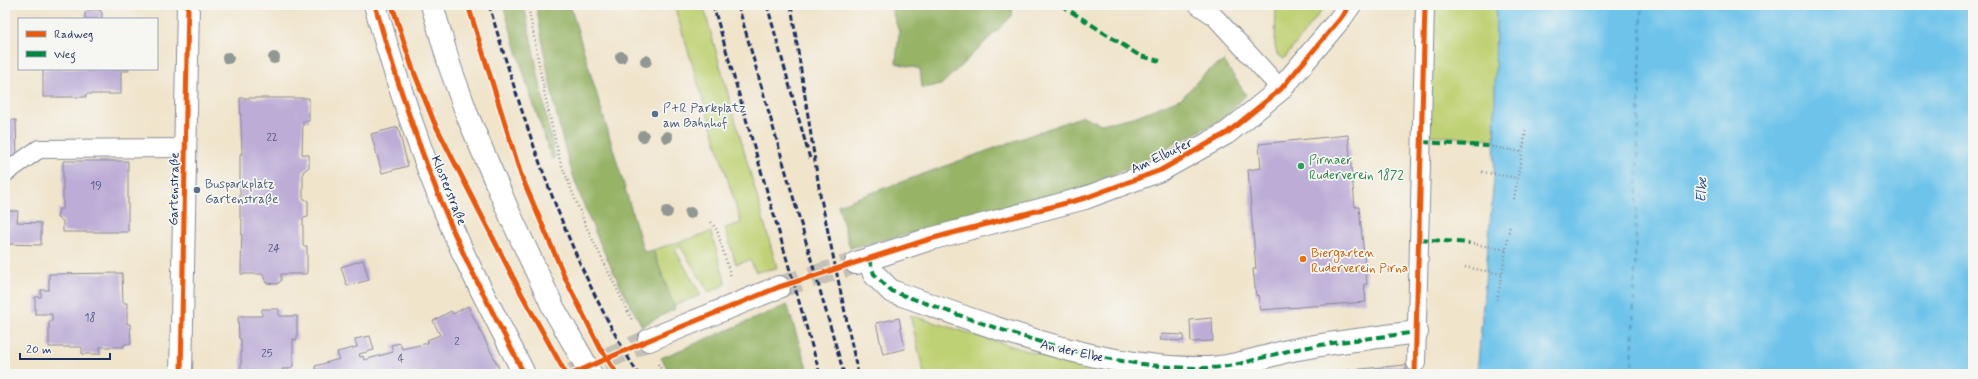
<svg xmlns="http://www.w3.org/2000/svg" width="1978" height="379" viewBox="0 0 1978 379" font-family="Mynerve,sans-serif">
	<rect width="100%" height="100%" fill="#f6f6f2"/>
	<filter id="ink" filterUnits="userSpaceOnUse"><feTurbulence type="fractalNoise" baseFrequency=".025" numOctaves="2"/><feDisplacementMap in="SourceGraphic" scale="8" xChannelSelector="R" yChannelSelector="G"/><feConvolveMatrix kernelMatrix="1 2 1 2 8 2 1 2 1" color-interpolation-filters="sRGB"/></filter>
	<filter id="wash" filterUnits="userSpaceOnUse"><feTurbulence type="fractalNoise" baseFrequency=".012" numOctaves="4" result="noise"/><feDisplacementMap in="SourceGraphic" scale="16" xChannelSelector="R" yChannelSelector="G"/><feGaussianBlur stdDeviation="0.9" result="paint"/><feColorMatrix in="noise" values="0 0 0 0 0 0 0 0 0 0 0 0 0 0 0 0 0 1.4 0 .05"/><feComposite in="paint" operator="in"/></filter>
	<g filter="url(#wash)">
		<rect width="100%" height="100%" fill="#f0e4cb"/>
		<path fill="#bfd174" stroke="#6d8069" d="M674 5H703L777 268 756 272 750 260 736 264 725 228 741 223Z
			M1276 5H1326L1284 59 1277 54 1275 46Z
			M1433 5H1496L1495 140 1429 135Z
			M711 232 726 284 709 292 680 246 675 250 701 295 673 306 653 250Z
			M910 315 1031 352 1126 374H924Z"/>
		<path fill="#97b366" stroke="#597162" d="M503 5H524L555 158 552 159 529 91Z
			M536 5H570L644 252 653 250 675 309 642 326C613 274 587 220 569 163 554 111 545 58 536 5Z
			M890 5H1013L1012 16 941 85 922 88 920 69 896 63 899 32Z
			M1224 61 1246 95 1222 120 1074 194 850 248 838 205 1083 116 1101 124 1134 117 1182 98 1204 74Z
			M787 305 809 374H671L661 358Z"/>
		<path fill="#6dc3ea" stroke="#4479a4" d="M1496 5H1973V374H1477L1494 177Z"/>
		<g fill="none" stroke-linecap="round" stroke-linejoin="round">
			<path stroke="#305481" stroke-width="1" stroke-dasharray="5 4" stroke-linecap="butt" d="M1632 374 1642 5"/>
		</g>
		<g id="blocks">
			<path fill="#bcacd6" d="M90 9 100 10 102 13V19H85V13Z
				M43 69H129V71H121V94H86V97H43Z
				M240 98H309V121H303L302 154 309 155V167L303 172V198L308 201V217L303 218V246H307V274H281V281L277 284 266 283 263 274H241L242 219H240V154H242Z
				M5 120H16L17 157H5Z
				M398 127 408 166 382 173 371 134Z
				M1348 135 1355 207H1359L1367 284H1364L1366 302 1260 310 1258 295 1256 296 1253 269H1256L1248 170 1261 168 1259 144Z
				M63 161H128V232H63V221L57 218 59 209H63Z
				M5 211H18L17 222 41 223V245L5 244Z
				M363 260 369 280 347 286 341 267Z
				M122 273 123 303H127V324H130L131 344H124V347H100V354H82V347H49V321H52V314H35V297H41V290H49V274Z
				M468 306 499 368 488 374H309L316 372 315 366 339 359 337 352 357 347 355 339 370 336 374 350 359 354 360 357 363 356 364 360 393 352 391 345 400 343 402 349 428 343 427 340 440 335 433 321 451 311 453 314Z
				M262 309H279V316H297V340L293 339V366L289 369H282V374H241V339H239L238 316H262Z
				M899 318 905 349 883 354 876 323Z
				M1212 318 1213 341 1191 342 1190 320Z
				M1161 334 1184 335 1183 341 1160 340Z
				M1406 365V374H1348V370Z"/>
		</g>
	</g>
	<g filter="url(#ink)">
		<use href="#blocks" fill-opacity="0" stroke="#868a94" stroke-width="1"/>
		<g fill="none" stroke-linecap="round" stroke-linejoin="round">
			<path stroke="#c5c0b5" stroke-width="22" stroke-dasharray="22 11" stroke-linecap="butt" d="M779 287 856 263
				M572 374 649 340"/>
			<g stroke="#868a94" stroke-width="20">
				<path id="service" d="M1198 5 1214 16 1281 89
					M5 173 39 149 184 148
					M1416 363 1425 5"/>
			</g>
			<g stroke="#868a94" stroke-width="24">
				<path id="minor" d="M375 5C399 90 428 177 465 257 484 297 505 335 524 374
					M869 259 874 274 891 291C994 327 1098 370 1209 368 1236 367 1262 357 1288 351 1330 342 1374 338 1417 332
					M856 263 930 239 1085 198 1161 170 1227 133 1281 89 1340 19 1350 5
					M649 340 779 287
					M181 374 188 5"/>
			</g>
			<g stroke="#868a94" stroke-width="24">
				<path id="secondary" d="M432 5 450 67 468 117 510 215 554 309 591 374"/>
			</g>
			<path stroke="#868a94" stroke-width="2.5" stroke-dasharray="1 3" stroke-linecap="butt" d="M528 5 544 91 560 161 585 224 632 320
				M1488 146 1521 152
				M1482 172 1517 178
				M1514 199 1526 130
				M711 222 717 230 731 277
				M1469 243 1506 250
				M1465 267 1502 274 1510 225
				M1497 300 1502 274
				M658 364 664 374"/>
			<use href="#service" stroke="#fff" stroke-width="18"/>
			<use href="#minor" stroke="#fff" stroke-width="22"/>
			<use href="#secondary" stroke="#fff" stroke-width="22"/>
			<path stroke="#1b2f5e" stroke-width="3" stroke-dasharray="6 3" stroke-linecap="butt" d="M489 5C527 132 568 260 638 374
				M713 5 820 374
				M738 5 844 374
				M767 5 810 159
				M791 5 820 194 858 374"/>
			<path stroke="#00873e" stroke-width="4" stroke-dasharray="8 4" stroke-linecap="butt" d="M1061 5 1140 56 1160 61
				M1422 142 1488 146
				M1420 239 1469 243
				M869 259 874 274 891 291C994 327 1098 370 1209 368 1236 367 1262 357 1288 351 1330 342 1374 338 1417 332"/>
			<g stroke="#f6f6f2" stroke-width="8">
				<path id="cycleway" d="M375 5C399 90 428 177 465 257 484 297 505 335 524 374
					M392 5 412 67 434 122 521 293 566 374
					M468 5 521 175 566 280 600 348 617 374
					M181 374 188 5
					M572 374 649 340 779 287 930 239 1085 198 1161 170 1227 133 1281 89 1340 19 1350 5
					M1415 374 1425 5"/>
			</g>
			<use href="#cycleway" stroke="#e8590c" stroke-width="5"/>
		</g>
		<g fill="#919792">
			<circle cx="621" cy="57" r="6"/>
			<circle cx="228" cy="58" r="6"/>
			<circle cx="274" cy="58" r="6"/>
			<circle cx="646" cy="61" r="6"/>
			<circle cx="643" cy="136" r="6"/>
			<circle cx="667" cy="137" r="6"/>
			<circle cx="667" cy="212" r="6"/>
			<circle cx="690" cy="213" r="6"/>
		</g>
	</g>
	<g fill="#5c6f8a" stroke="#f6f6f2" stroke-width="1.5">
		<circle cx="655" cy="114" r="4"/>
		<circle cx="197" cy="190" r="4"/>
	</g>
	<circle fill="#2e9e5b" stroke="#f6f6f2" stroke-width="1.5" cx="1301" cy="166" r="4"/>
	<circle fill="#e8710a" stroke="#f6f6f2" stroke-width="1.5" cx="1303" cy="259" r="4"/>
	<g text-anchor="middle" stroke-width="3.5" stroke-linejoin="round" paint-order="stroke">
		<g font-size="11" fill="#434e7c">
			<text x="272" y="141">22</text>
			<text x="96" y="189">19</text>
			<text x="274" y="252">24</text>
			<text x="90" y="321">18</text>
			<text x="457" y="345">2</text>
			<text x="267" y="357">25</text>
			<text x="401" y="362">4</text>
		</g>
		<g font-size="13" fill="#4e5e75" stroke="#f6f6f2" text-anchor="start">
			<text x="663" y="112">P+R Parkplatz<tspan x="663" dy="15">am Bahnhof</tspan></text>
			<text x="205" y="188">Busparkplatz<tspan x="205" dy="15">Gartenstraße</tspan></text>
		</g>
		<g font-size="13" fill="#1b2f5e" stroke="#f6f6f2">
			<text transform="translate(1161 155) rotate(-25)" y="5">Am Elbufer</text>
			<text transform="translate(173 189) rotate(-89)" y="5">Gartenstraße</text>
			<text transform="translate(450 190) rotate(68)" y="5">Klosterstraße</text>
			<text transform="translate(1072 350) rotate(13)" y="5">An der Elbe</text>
		</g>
		<g font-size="13" fill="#27864d" stroke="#f6f6f2" text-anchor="start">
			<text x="1309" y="164">Pirnaer<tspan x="1309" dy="15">Ruderverein 1872</tspan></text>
		</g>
		<g font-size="13" fill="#c56008" stroke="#f6f6f2" text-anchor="start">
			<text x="1311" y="257">Biergarten<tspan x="1311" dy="15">Ruderverein Pirna</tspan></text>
		</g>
		<g font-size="14" font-style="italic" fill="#305481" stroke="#f6f6f2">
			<text transform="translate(1701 190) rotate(-87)" y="5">Elbe</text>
		</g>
	</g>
	<rect width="1978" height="379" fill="none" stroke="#f6f6f2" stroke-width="20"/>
	<rect x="18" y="18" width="140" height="52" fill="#f6f6f2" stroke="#9ea6b7"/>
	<rect x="26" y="31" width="20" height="6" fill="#e8590c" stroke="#9ea6b7"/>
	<text x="54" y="38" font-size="12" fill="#1b2f5e">Radweg</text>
	<rect x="26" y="51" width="20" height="6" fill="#00873e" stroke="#9ea6b7"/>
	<text x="54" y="58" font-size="12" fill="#1b2f5e">Weg</text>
	<path d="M20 353v6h90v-6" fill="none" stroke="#1b2f5e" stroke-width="2"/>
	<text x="26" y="353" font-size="12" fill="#1b2f5e" stroke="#f6f6f2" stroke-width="3" paint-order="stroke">20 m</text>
</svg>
